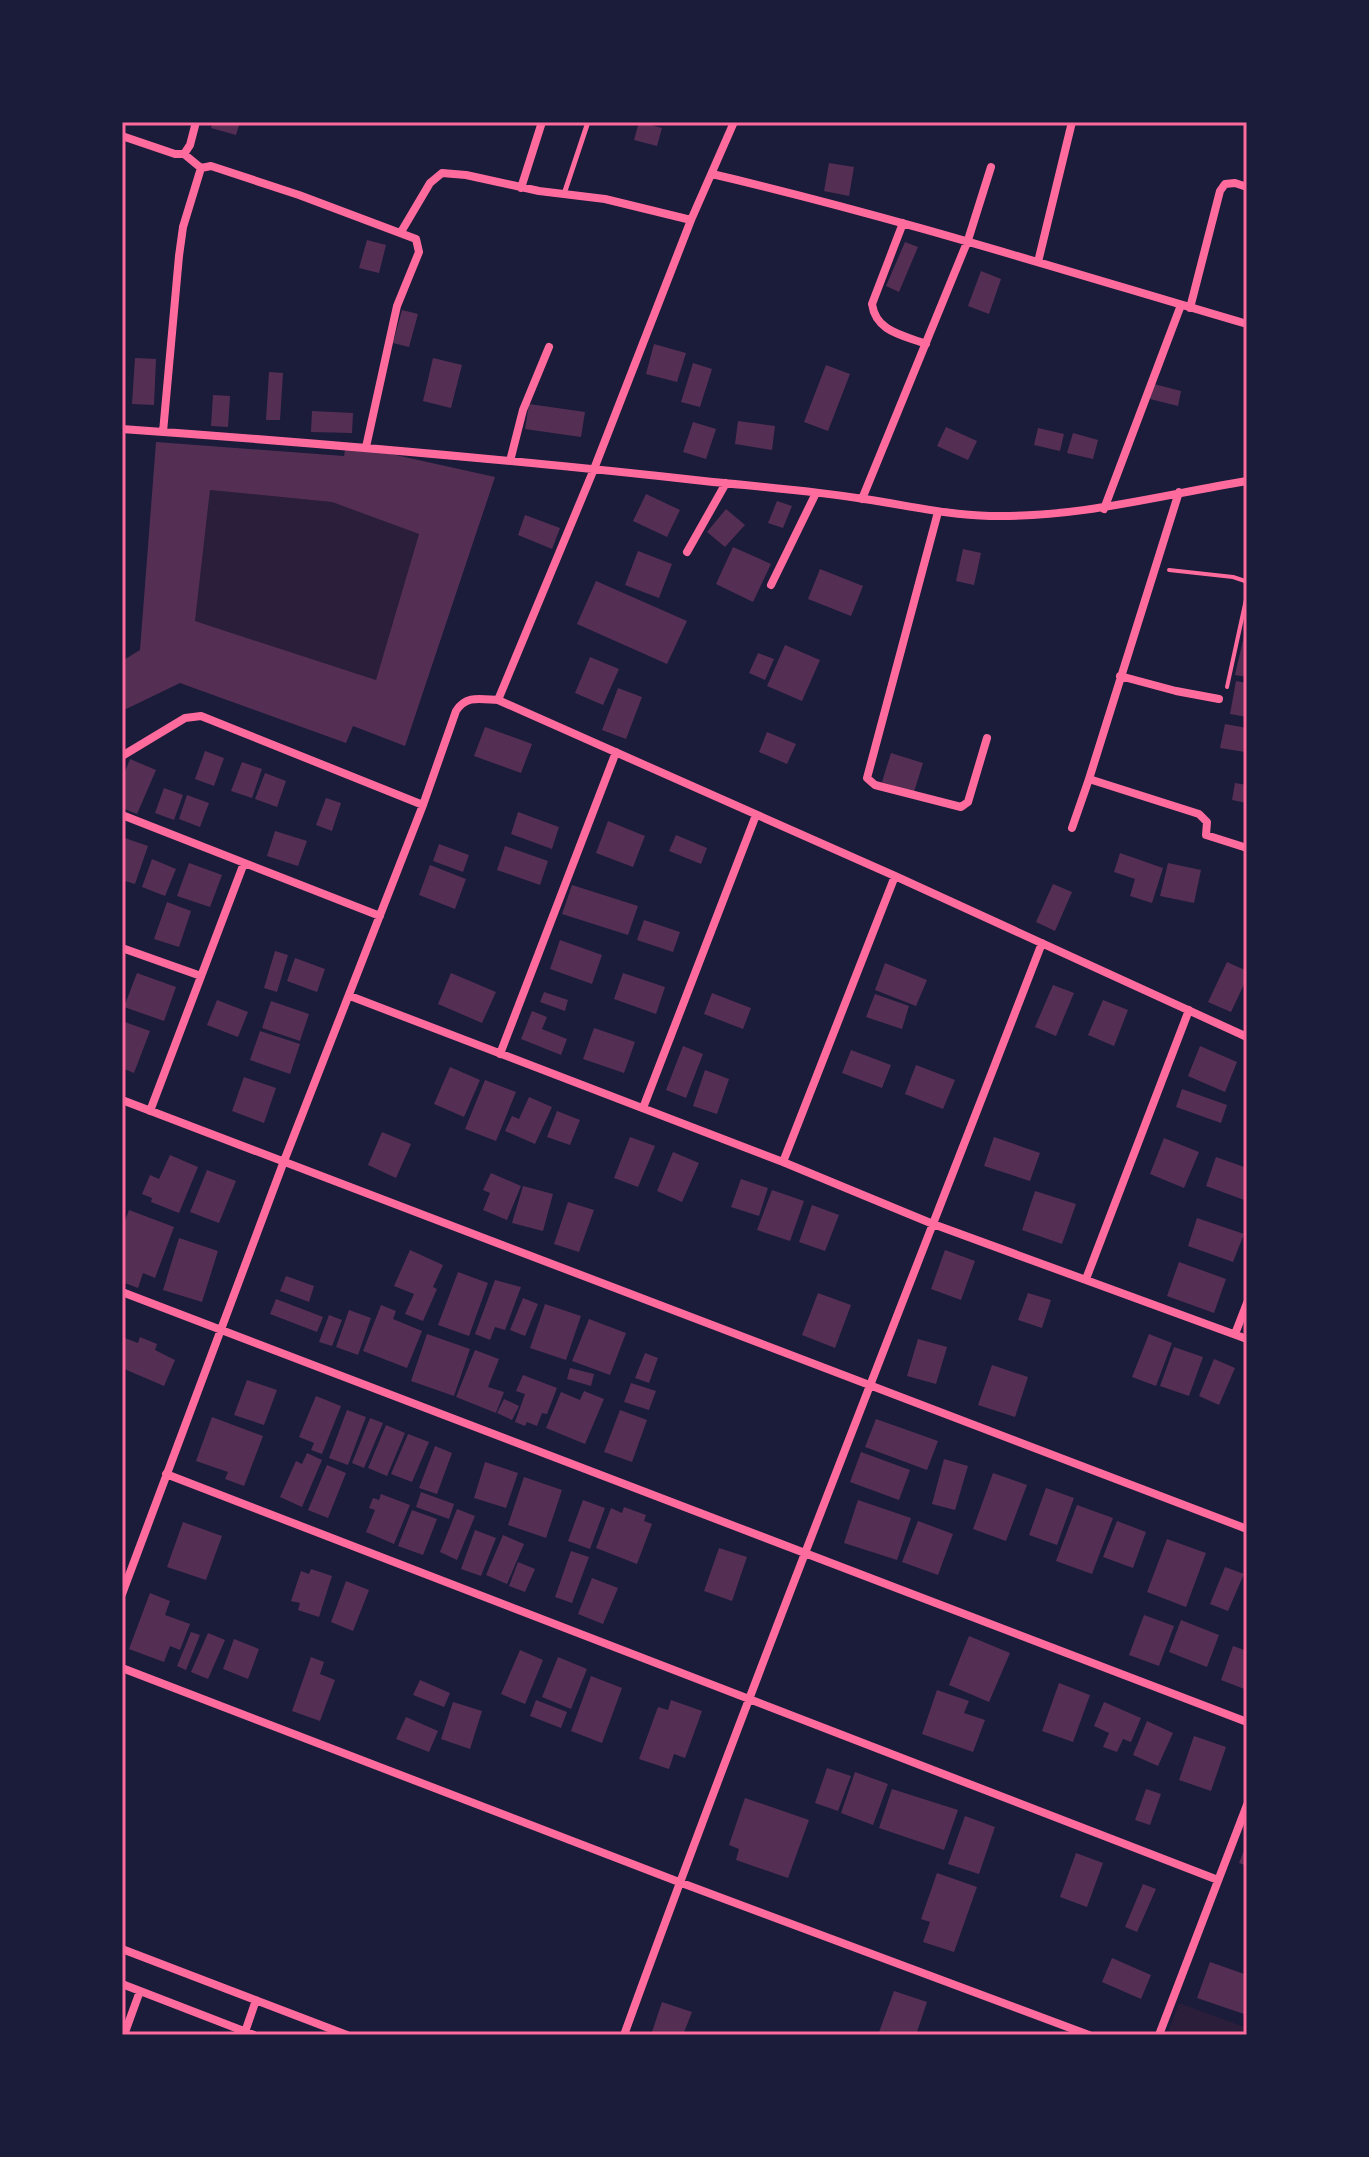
<svg xmlns="http://www.w3.org/2000/svg" width="1369" height="2157" viewBox="0 0 1369 2157" font-family="Overpass,sans-serif">
	<rect width="100%" height="100%" fill="#1b1b3a"/>
	<path fill="#2a1e3b" d="M210 490 332 502 419 534 376 680 195 621Z
		M1179 2003 1247 2028V2035H1167Z"/>
	<path fill="#542f53" fill-rule="evenodd" d="M213 122H240L236 135 211 128Z
		M639 122 662 128 657 146 634 140Z
		M829 163 854 167 849 196 824 191Z
		M367 240 386 245 379 273 359 268Z
		M905 242 918 247 899 292 886 286Z
		M981 271 1001 279 989 314 968 306Z
		M402 310 418 314 409 347 393 343Z
		M654 344 686 353 677 382 646 374Z
		M135 358 156 359 154 405 132 404Z
		M433 358 462 365 451 408 423 401Z
		M693 363 712 369 700 407 681 402Z
		M826 365 850 374 828 431 804 422Z
		M269 372 283 373 280 420H266Z
		M1154 384 1181 391 1178 406 1150 399Z
		M213 395 230 396 228 427 211 426Z
		M529 404 585 412 581 437 525 429Z
		M312 411 353 413 352 433 311 432Z
		M738 421 775 426 772 450 735 444Z
		M693 422 716 429 706 459 683 452Z
		M946 427 977 441 968 460 937 446Z
		M1038 428 1064 434 1060 451 1034 445Z
		M1073 433 1098 440 1093 459 1067 453Z
		M156 442 344 456 346 444 495 477 405 746 353 726 346 743 180 683 122 711V661L140 650ZM210 490 332 502 419 534 376 680 195 621Z
		M646 494 680 510 667 537 633 521Z
		M777 501 792 506 783 528 768 523Z
		M726 509 745 525 725 547 707 532Z
		M525 515 560 528 552 549 518 535Z
		M733 547 771 564 753 602 716 584Z
		M963 549 981 553 974 585 956 581Z
		M638 551 672 564 659 598 625 585Z
		M820 569 863 586 851 616 808 599Z
		M596 581 687 621 667 664 577 624Z
		M1246 627H1247V677L1235 675Z
		M785 645 820 660 802 701 767 686Z
		M758 653 774 659 765 680 749 673Z
		M590 657 619 669 603 705 575 693Z
		M1236 681 1247 683V717L1230 714Z
		M618 688 642 697 626 739 602 730Z
		M1225 724 1247 728 1245 752 1220 748Z
		M485 727 532 744 521 773 474 756Z
		M767 732 796 744 787 764 759 752Z
		M205 751 224 758 214 786 195 779Z
		M891 753 923 763 914 792 882 782Z
		M130 759 156 770 137 814 122 808V779Z
		M242 762 262 769 252 798 231 791Z
		M265 773 286 781 277 807 255 799Z
		M1235 783 1247 785V803L1232 800Z
		M164 788 183 795 174 820 155 813Z
		M187 795 209 803 200 827 179 819Z
		M326 798 341 803 332 831 316 825Z
		M518 812 559 827 552 849 511 834Z
		M608 821 645 836 633 867 596 853Z
		M275 831 307 841 298 866 267 856Z
		M676 835 707 848 701 864 669 851Z
		M122 837 148 846 135 884 122 880Z
		M439 844 469 855 463 872 433 861Z
		M505 846 548 861 540 885 497 870Z
		M1120 853 1163 868 1152 903 1130 896 1135 879 1114 872Z
		M152 859 176 869 165 896 142 887Z
		M189 863 222 875 210 907 177 896Z
		M1168 863 1201 870 1194 903 1160 896Z
		M430 865 466 879 455 909 419 895Z
		M1053 884 1072 892 1055 931 1036 922Z
		M572 885 638 906 628 935 562 914Z
		M167 902 191 911 179 947 154 939Z
		M644 920 680 932 673 952 637 940Z
		M560 940 602 955 592 984 550 969Z
		M275 951 288 955 277 992 264 988Z
		M295 958 325 969 317 992 287 981Z
		M1227 962 1247 971V978L1231 1012 1208 1002Z
		M885 963 927 980 916 1006 875 990Z
		M137 973 176 987 164 1021 124 1007Z
		M451 973 496 992 482 1023 438 1004Z
		M623 973 665 987 656 1014 614 999Z
		M1053 985 1074 993 1056 1036 1035 1027Z
		M544 992 568 1000 565 1011 540 1002Z
		M712 993 751 1008 743 1029 704 1014Z
		M875 994 909 1006 902 1029 866 1017Z
		M217 1000 248 1012 238 1037 207 1025Z
		M1103 1000 1128 1010 1114 1046 1088 1035Z
		M271 1001 309 1014 300 1041 262 1028Z
		M532 1011 547 1017 542 1029 567 1039 561 1055 521 1039Z
		M122 1021 150 1031 134 1073 122 1068Z
		M594 1028 635 1042 624 1073 583 1059Z
		M260 1031 300 1044 290 1074 250 1060Z
		M683 1046 703 1054 686 1098 666 1090Z
		M1200 1046 1237 1062 1225 1092 1188 1076Z
		M851 1050 891 1065 882 1088 842 1073Z
		M916 1065 955 1080 943 1109 905 1094Z
		M450 1067 480 1080 464 1117 434 1104Z
		M705 1070 729 1079 717 1114 693 1106Z
		M244 1077 276 1088 264 1123 232 1111Z
		M485 1080 516 1092 496 1141 465 1129Z
		M1182 1089 1227 1105 1221 1123 1176 1107Z
		M529 1097 552 1107 535 1144 505 1131 512 1116 519 1119Z
		M557 1111 580 1120 570 1145 547 1137Z
		M382 1132 411 1144 396 1178 368 1165Z
		M630 1137 655 1146 638 1187 614 1178Z
		M994 1137 1040 1153 1030 1181 984 1166Z
		M1164 1138 1199 1152 1184 1188 1150 1174Z
		M673 1152 699 1163 682 1202 657 1191Z
		M170 1155 198 1167 179 1213 151 1202 152 1198 142 1194 150 1175 159 1179Z
		M1216 1157 1247 1168V1201L1206 1186Z
		M207 1170 236 1181 219 1223 190 1212Z
		M491 1173 521 1186 507 1220 483 1210 490 1193 483 1190Z
		M741 1179 768 1188 759 1216 731 1207Z
		M523 1186 553 1194 543 1231 512 1223Z
		M772 1190 804 1201 790 1241 757 1230Z
		M1035 1191 1076 1204 1062 1244 1022 1230Z
		M568 1202 594 1210 579 1252 554 1244Z
		M812 1205 839 1215 825 1251 799 1242Z
		M129 1210 174 1227 155 1278 143 1273 138 1288 122 1282V1229Z
		M1197 1218 1244 1234 1233 1262 1188 1246Z
		M179 1238 218 1251 202 1302 163 1290Z
		M410 1250 443 1265 433 1287 437 1289 423 1321 405 1314 414 1294 394 1286Z
		M945 1250 975 1261 961 1300 931 1289Z
		M1179 1262 1226 1279 1214 1313 1167 1296Z
		M458 1272 488 1283 469 1336 438 1325Z
		M286 1276 314 1286 309 1302 280 1291Z
		M495 1280 521 1287 505 1330 495 1327 490 1340 475 1334Z
		M818 1293 851 1305 835 1348 802 1335Z
		M1028 1293 1051 1300 1042 1328 1018 1320Z
		M523 1298 538 1304 525 1336 510 1330Z
		M276 1299 323 1317 317 1332 270 1314Z
		M545 1304 581 1316 566 1360 530 1348Z
		M381 1305 396 1311 393 1319 422 1331 407 1368 363 1351Z
		M349 1310 371 1318 358 1355 336 1347Z
		M329 1315 342 1320 332 1346 319 1342Z
		M589 1319 626 1333 610 1375 572 1361Z
		M427 1334 470 1349 454 1396 411 1381Z
		M1149 1334 1172 1343 1156 1386 1132 1377Z
		M122 1337 138 1343 140 1337 157 1344 155 1350 175 1360 164 1386 122 1368Z
		M918 1339 947 1347 936 1384 907 1376Z
		M1174 1347 1203 1357 1189 1396 1160 1386Z
		M475 1350 499 1359 488 1387 504 1392 496 1413 456 1397Z
		M645 1353 658 1358 649 1383 635 1378Z
		M1214 1359 1235 1368 1219 1405 1199 1396Z
		M992 1365 1028 1377 1015 1417 978 1405Z
		M570 1368 594 1374 591 1386 567 1379Z
		M523 1375 557 1388 547 1414 542 1413 537 1426 527 1422 525 1426 515 1422 525 1394 516 1391Z
		M247 1380 277 1390 264 1425 234 1415Z
		M631 1383 656 1391 649 1410 624 1402Z
		M584 1391 604 1399 585 1444 546 1428 561 1392 580 1400Z
		M316 1396 341 1406 322 1454 311 1450 314 1443 299 1437Z
		M504 1399 519 1406 512 1420 497 1413Z
		M347 1410 366 1417 348 1465 329 1458Z
		M620 1410 647 1420 632 1462 604 1452Z
		M212 1417 263 1436 244 1486 225 1479 228 1472 196 1461Z
		M370 1418 383 1423 364 1468 352 1463Z
		M876 1419 938 1441 927 1470 865 1447Z
		M386 1425 405 1433 387 1476 368 1468Z
		M408 1434 429 1442 412 1482 391 1474Z
		M435 1446 452 1453 437 1494 419 1488Z
		M861 1452 910 1470 899 1500 850 1482Z
		M307 1453 322 1460 302 1507 280 1497 296 1461 302 1464Z
		M944 1459 968 1466 955 1510 932 1504Z
		M485 1462 518 1473 506 1508 474 1498Z
		M327 1465 346 1473 328 1518 308 1510Z
		M993 1473 1027 1485 1006 1541 973 1529Z
		M524 1477 562 1490 546 1538 508 1525Z
		M1046 1488 1074 1498 1057 1545 1029 1535Z
		M421 1492 454 1504 449 1519 416 1507Z
		M381 1494 410 1505 394 1544 366 1532 375 1510 369 1508 373 1498 379 1500Z
		M583 1500 605 1508 590 1549 568 1541Z
		M858 1500 911 1518 897 1560 844 1543Z
		M1077 1505 1113 1518 1092 1574 1056 1561Z
		M624 1507 646 1515 644 1521 652 1524 637 1564 596 1548 611 1508 622 1513Z
		M457 1509 475 1516 457 1560 440 1552Z
		M412 1510 437 1519 423 1555 398 1546Z
		M918 1521 953 1534 938 1575 902 1562Z
		M1117 1521 1146 1532 1133 1568 1103 1557Z
		M183 1522 222 1536 206 1580 167 1567Z
		M475 1530 496 1538 481 1576 461 1569Z
		M503 1535 524 1544 507 1584 486 1575Z
		M1167 1539 1206 1553 1186 1607 1147 1592Z
		M719 1548 747 1557 732 1601 704 1591Z
		M571 1551 589 1557 572 1603 555 1597Z
		M518 1562 535 1569 525 1592 509 1586Z
		M1225 1567 1244 1574 1228 1611 1210 1604Z
		M311 1569 332 1576 319 1617 298 1610 300 1603 291 1601 301 1571 309 1574Z
		M592 1578 618 1588 603 1624 578 1614Z
		M346 1581 369 1590 353 1631 331 1622Z
		M150 1593 170 1601 165 1615 190 1624 180 1650 170 1646 164 1662 129 1649Z
		M1144 1615 1174 1626 1159 1666 1129 1655Z
		M1181 1620 1219 1635 1207 1667 1169 1652Z
		M191 1632 200 1635 186 1670 177 1666Z
		M208 1633 225 1640 208 1679 191 1672Z
		M969 1636 1010 1653 989 1702 949 1685Z
		M234 1639 259 1649 248 1679 223 1669Z
		M1233 1646 1247 1651V1690L1221 1680Z
		M520 1650 543 1660 525 1704 501 1694Z
		M311 1657 324 1662 320 1674 335 1680 320 1721 292 1711Z
		M558 1657 587 1669 571 1709 542 1697Z
		M591 1676 622 1688 602 1743 571 1731Z
		M420 1680 450 1693 444 1707 413 1695Z
		M1059 1683 1090 1695 1073 1742 1042 1731Z
		M937 1690 969 1701 964 1713 985 1720 973 1752 922 1734Z
		M536 1700 567 1712 561 1728 530 1716Z
		M671 1700 702 1711 685 1758 674 1754 669 1769 639 1759 658 1707 668 1710Z
		M453 1702 482 1711 470 1749 441 1739Z
		M1104 1702 1141 1718 1131 1742 1123 1739 1117 1752 1103 1747 1109 1733 1094 1726Z
		M406 1717 438 1731 429 1752 396 1739Z
		M1147 1721 1173 1733 1158 1766 1133 1755Z
		M1194 1736 1226 1747 1211 1791 1179 1780Z
		M827 1768 851 1776 838 1811 815 1803Z
		M855 1772 888 1784 873 1825 841 1813Z
		M892 1789 958 1810 944 1850 879 1828Z
		M1146 1789 1161 1794 1150 1825 1135 1820Z
		M745 1798 809 1820 788 1878 736 1860 739 1849 729 1845Z
		M965 1816 995 1827 979 1874 948 1864Z
		M1247 1843V1866L1239 1863Z
		M1076 1853 1103 1863 1087 1907 1060 1897Z
		M937 1873 977 1887 954 1952 923 1942 930 1922 921 1919Z
		M1143 1884 1156 1889 1137 1932 1125 1927Z
		M1112 1958 1151 1975 1141 1999 1102 1982Z
		M1210 1962 1247 1975V2015L1197 1998Z
		M894 1991 927 2002 916 2035H878Z
		M662 2002 692 2012 683 2035H651Z"/>
	<g fill="none" stroke-linecap="round" stroke-linejoin="round">
		<path stroke="#ff6b9d" stroke-width="4" d="M1169 570 1233 577 1245 581 1247 586
			M1227 687 1247 595"/>
		<path stroke="#ff6b9d" stroke-width="5" d="M564 194 588 122"/>
		<path stroke="#ff6b9d" stroke-width="8" d="M122 136 175 154H184L201 168 211 166 299 195 416 239 419 252 397 306 366 447
			M184 154 190 145 196 122
			M712 174C892 216 1069 272 1247 324
			M521 188 542 122
			M903 223 872 304C876 332 903 335 926 344
			M401 232 430 183 442 173 466 175 539 191 605 199 691 220
			M1038 262 1072 122
			M1190 308 1220 191 1225 184 1235 183 1247 187
			M122 429C319 443 516 460 713 482 763 487 814 491 864 499 906 505 947 515 990 516 1078 518 1161 495 1247 481
			M163 432 179 256 183 227 201 168
			M510 461 523 410 549 347
			M1179 492 1089 779 1199 814 1207 822 1206 835 1247 848
			M862 499 968 240 991 167
			M1104 509 1181 305
			M938 512 867 778 875 785 961 807 968 802 987 738
			M687 552 726 483
			M771 585 816 493
			M1120 676 1176 691 1219 699
			M498 700 594 469 691 220 734 122
			M122 756 185 718 201 716 423 805
			M122 815 380 916
			M1072 828 1089 779
			M122 948 201 976
			M350 996 783 1162 933 1224 1247 1339
			M500 1054 616 752
			M122 1100 1247 1529
			M643 1108 756 815
			M150 1111 244 863
			M783 1162 895 876
			M1086 1279 1189 1010
			M122 1292 1247 1722
			M1235 1334 1247 1303
			M166 1474 1218 1880
			M122 1594 284 1161 423 805 456 711C466 695 480 699 498 700L895 876 1247 1037
			M122 1668 679 1882 1089 2035
			M122 1949 347 2035
			M122 1984 254 2035
			M245 2032 256 2000
			M124 2035 140 1991
			M624 2035C757 1668 902 1306 1042 943
			M1159 2035 1247 1805"/>
	</g>
	<rect width="1369" height="2157" fill="none" stroke="#1b1b3a" stroke-width="248"/>
	<rect x="124" y="124" width="1121" height="1909" fill="none" stroke="#ff6b9d" stroke-width="3"/>
</svg>
